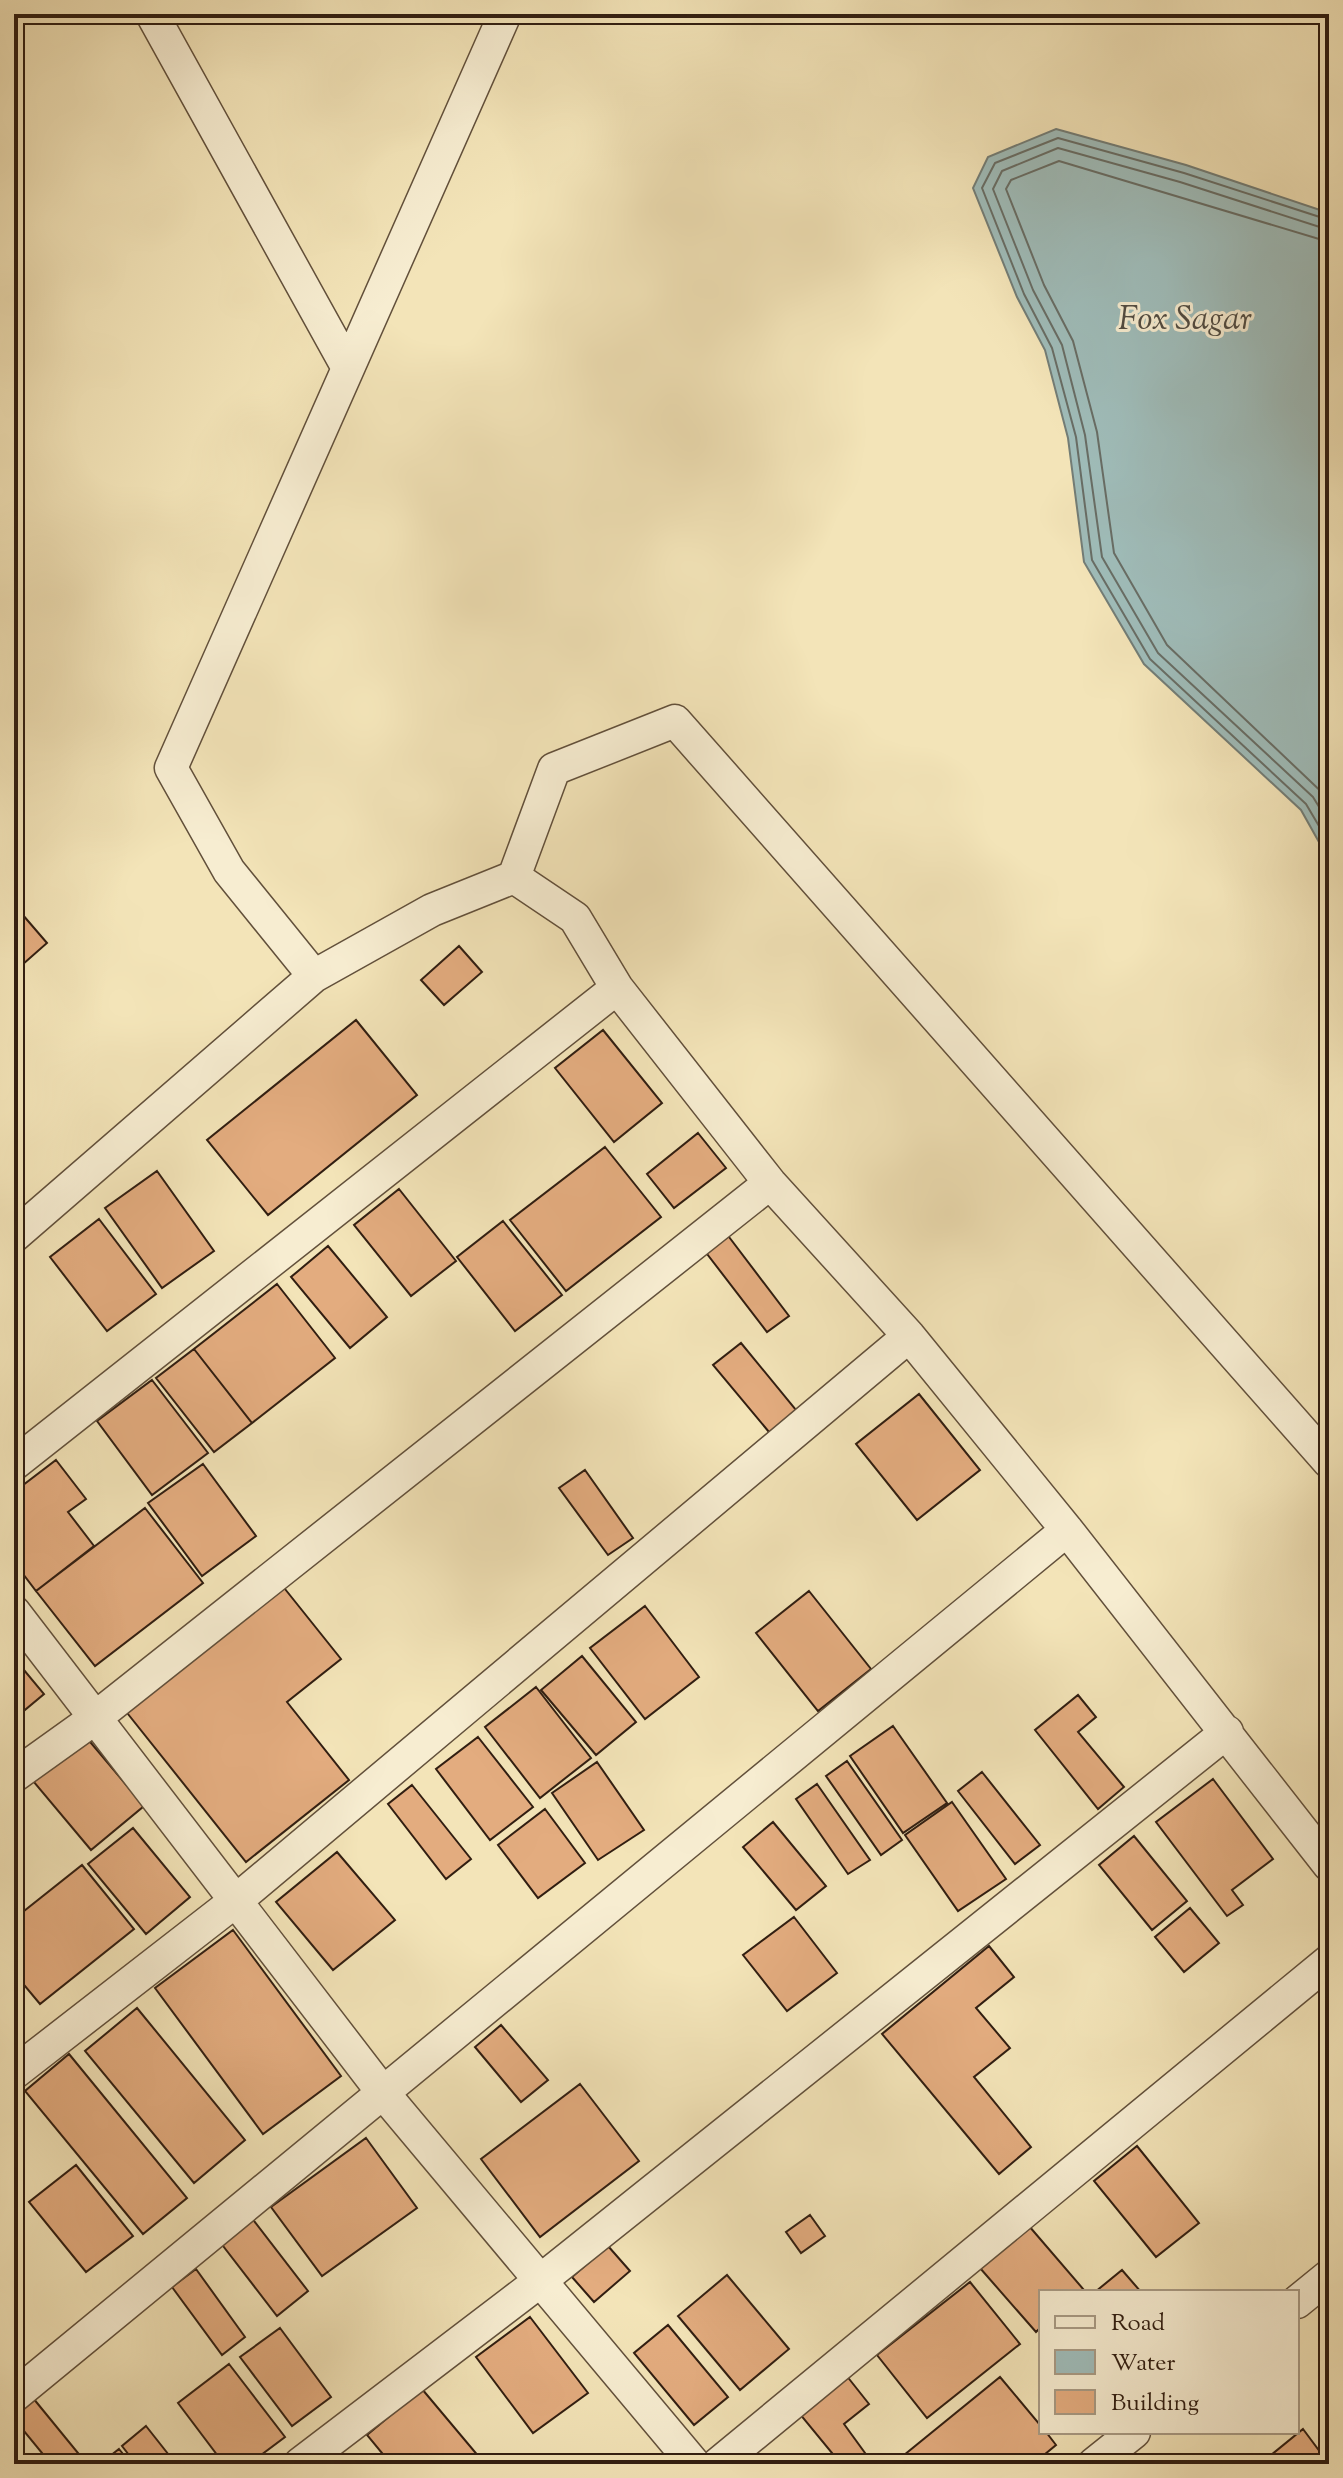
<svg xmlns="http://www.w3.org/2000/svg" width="1343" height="2478" viewBox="0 0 1343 2478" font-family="'Sorts Mill Goudy',serif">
	<rect width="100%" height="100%" fill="#f3e4b8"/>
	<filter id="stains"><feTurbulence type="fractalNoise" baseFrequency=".0025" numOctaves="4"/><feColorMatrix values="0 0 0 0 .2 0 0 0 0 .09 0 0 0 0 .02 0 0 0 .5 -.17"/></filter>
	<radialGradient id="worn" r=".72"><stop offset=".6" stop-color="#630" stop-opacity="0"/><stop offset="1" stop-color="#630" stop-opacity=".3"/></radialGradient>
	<path fill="#9fbcb9" stroke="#737d76" stroke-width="2" d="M1056 129 1186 165 1329 213V860L1301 810 1144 664 1084 562 1068 438 1045 350 1017 297 973 188 988 157Z"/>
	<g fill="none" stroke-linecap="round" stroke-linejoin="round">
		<path stroke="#686d65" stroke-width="2" d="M1329 220 1184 173 1058 138 995 163 982 188 1024 294 1052 348 1076 437 1092 560 1150 659 1306 804 1329 843
			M1329 230 1180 182 1058 148 1002 171 993 189 1033 290 1062 345 1085 435 1102 557 1158 653 1313 797 1329 823
			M1329 242 1059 161 1011 180 1006 189 1044 285 1073 341 1097 432 1114 553 1167 645 1329 799"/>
	</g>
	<path fill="#e3ac7f" stroke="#311e11" stroke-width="2" d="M16 907 47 943 14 972V910Z
		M459 946 482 972 444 1005 421 980Z
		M356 1020 417 1095 268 1215 207 1140Z
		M603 1030 662 1103 614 1142 555 1068Z
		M698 1133 726 1168 674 1208 647 1174Z
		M605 1147 661 1217 566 1291 510 1220Z
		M157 1171 214 1251 162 1288 105 1208Z
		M399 1189 456 1261 411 1296 354 1225Z
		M99 1219 156 1294 107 1331 50 1257Z
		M503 1221 562 1295 515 1331 457 1257Z
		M726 1233 789 1316 767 1332 704 1250Z
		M328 1246 387 1317 350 1348 291 1277Z
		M277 1284 335 1358 252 1423 194 1349Z
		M741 1343 801 1416 774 1438 713 1365Z
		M194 1349 252 1423 214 1452 156 1378Z
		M152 1380 208 1453 152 1495 97 1421Z
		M919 1394 980 1470 917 1520 856 1444Z
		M56 1460 86 1499 68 1512 94 1546 36 1591 14 1562V1492Z
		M203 1464 256 1536 202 1576 148 1503Z
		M585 1470 633 1538 608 1555 559 1488Z
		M145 1508 203 1583 95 1666 36 1591Z
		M281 1584 341 1659 287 1702 349 1780 246 1862 124 1709Z
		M809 1591 871 1669 818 1711 756 1633Z
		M645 1606 699 1677 645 1719 590 1648Z
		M582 1656 636 1722 596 1755 541 1690Z
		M14 1658 44 1694 14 1719Z
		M536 1687 591 1758 540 1798 485 1727Z
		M1078 1695 1096 1717 1078 1732 1124 1787 1098 1809 1035 1730Z
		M893 1726 947 1803 903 1833 850 1756Z
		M86 1737 144 1806 91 1850 33 1781Z
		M478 1737 533 1807 490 1840 436 1769Z
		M847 1761 902 1840 881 1855 826 1776Z
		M597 1762 644 1830 598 1860 552 1793Z
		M982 1772 1040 1845 1015 1864 958 1791Z
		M1213 1779 1273 1859 1232 1890 1243 1905 1227 1916 1156 1822Z
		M817 1784 870 1860 848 1874 796 1799Z
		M412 1785 471 1859 446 1879 388 1804Z
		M952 1802 1006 1879 958 1911 905 1835Z
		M545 1809 585 1863 538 1898 498 1845Z
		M773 1822 826 1886 796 1910 743 1847Z
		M133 1828 190 1897 146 1934 88 1864Z
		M1134 1836 1187 1901 1152 1930 1099 1865Z
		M337 1852 395 1920 333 1970 276 1902Z
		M82 1865 134 1929 40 2004 14 1973V1919Z
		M1190 1908 1219 1943 1184 1972 1155 1937Z
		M794 1917 837 1973 787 2011 743 1955Z
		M233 1930 341 2076 263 2134 155 1988Z
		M989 1946 1014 1977 976 2008 1010 2048 974 2077 1031 2147 999 2174 882 2034Z
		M137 2008 245 2140 194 2183 85 2051Z
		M501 2025 548 2080 521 2102 475 2047Z
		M69 2054 187 2198 143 2234 25 2091Z
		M580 2084 639 2161 540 2237 481 2159Z
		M366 2138 417 2208 322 2276 271 2207Z
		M1137 2146 1199 2223 1156 2257 1094 2181Z
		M76 2165 133 2236 86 2272 29 2202Z
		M810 2215 825 2236 801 2253 786 2232Z
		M251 2217 308 2291 277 2316 220 2242Z
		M1029 2226 1084 2290 1041 2292V2327L1036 2332 980 2268Z
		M608 2246 630 2271 594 2302 572 2277Z
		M196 2269 245 2337 222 2355 172 2287Z
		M1122 2270 1141 2292H1095Z
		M727 2275 789 2349 740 2390 678 2316Z
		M970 2282 1020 2344 927 2418 877 2355Z
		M530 2317 588 2393 533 2433 476 2357Z
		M668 2325 728 2397 694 2425 634 2353Z
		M280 2328 331 2397 292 2426 240 2357Z
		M229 2364 285 2437 249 2464H224L178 2403Z
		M846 2375 869 2404 844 2424 873 2464H841L799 2413Z
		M1000 2377 1041 2426V2432H1046L1056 2445 1033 2464H893Z
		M422 2389 485 2464H391L367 2435Z
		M33 2398 87 2464H51L14 2419V2414Z
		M146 2426 176 2464H136L122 2446Z
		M1303 2429 1329 2464H1260Z
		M119 2449 131 2464H100Z"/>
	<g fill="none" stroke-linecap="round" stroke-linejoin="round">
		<g stroke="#62503b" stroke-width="35">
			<path id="minor" d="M152 14 348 368
				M514 877 554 769 675 721 1329 1462
				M314 976 229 871 171 768 505 14
				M14 1236 314 976 432 910 514 877 575 918 617 988 770 1183 909 1336 1067 1530 1329 1865
				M14 1464 617 988
				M14 1612 384 2094 694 2464
				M14 1776 95 1718 770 1183
				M14 2073 238 1899 909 1336
				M1297 2302 1329 2276
				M14 2396 1067 1530
				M300 2464 540 2281 1227 1732
				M718 2464 1329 1961
				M1094 2464 1134 2432"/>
		</g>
		<use href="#minor" stroke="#f7edd1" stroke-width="32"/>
	</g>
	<g text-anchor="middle" stroke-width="6" stroke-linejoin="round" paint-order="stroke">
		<g font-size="34" font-style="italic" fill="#524d43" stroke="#f7edd1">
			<text x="1185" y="329">Fox Sagar</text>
		</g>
	</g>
	<rect width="1343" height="2478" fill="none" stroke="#f3e4b8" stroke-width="48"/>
	<rect x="16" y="16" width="1311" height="2446" fill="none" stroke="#311e11" stroke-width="4"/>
	<rect x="24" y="24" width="1295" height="2430" fill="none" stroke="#311e11" stroke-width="2"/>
	<rect x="1039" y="2290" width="260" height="144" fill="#f7edd1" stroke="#a89a84" stroke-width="2"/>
	<rect x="1055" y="2316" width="40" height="12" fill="#f7edd1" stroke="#a89a84" stroke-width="2"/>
	<text x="1111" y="2330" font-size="24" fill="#311e11">Road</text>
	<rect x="1055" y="2350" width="40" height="24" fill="#9fbcb9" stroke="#a89a84" stroke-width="2"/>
	<text x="1111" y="2370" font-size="24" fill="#311e11">Water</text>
	<rect x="1055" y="2390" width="40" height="24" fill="#e3ac7f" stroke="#a89a84" stroke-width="2"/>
	<text x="1111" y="2410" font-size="24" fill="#311e11">Building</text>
	<rect width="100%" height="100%" filter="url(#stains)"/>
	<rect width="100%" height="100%" fill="url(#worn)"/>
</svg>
